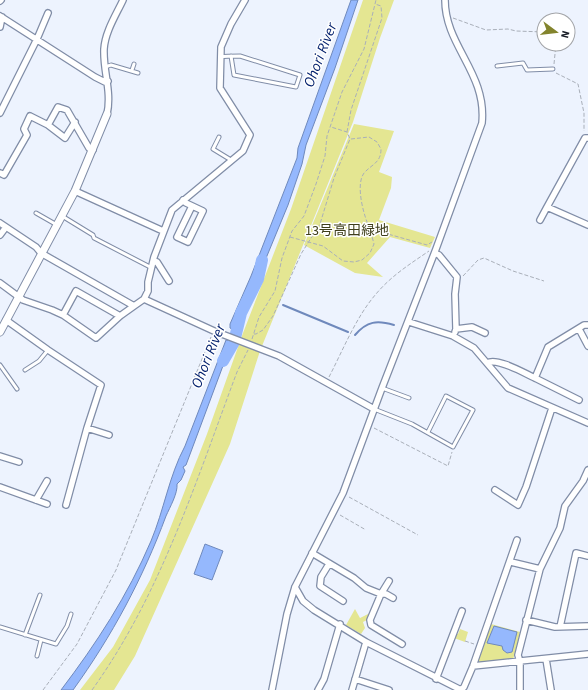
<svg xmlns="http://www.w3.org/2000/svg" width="588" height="690" viewBox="0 0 588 690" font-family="'Source Sans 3','Noto Sans JP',sans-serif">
	<rect width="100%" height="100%" fill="#edf3fe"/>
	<path fill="#e4e692" d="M363 0H394L380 38 353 122 260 351 230 444 135 656 114 690H80L113 647 150 580 207 434 243 333 291 209Z
		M354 124 394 131 379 172 392 177 391 188 379 220 435 237 430 248 390 237 367 263 383 277 355 273 304 245Z
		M355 609 360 618 370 613 367 620 363 622 365 628 361 634 346 625Z
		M491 624 520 632 513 660 481 665 478 661Z
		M460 629 468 632 465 642 454 638 456 634H458Z"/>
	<path fill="#95b8fd" stroke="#6f89bc" d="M351 0H358L335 68 306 145 302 164 288 205 236 331 230 328V324L251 276 297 158 298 148Z
		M226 340 234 341 227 355 186 465 183 467 185 471 181 480 177 484C178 493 170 507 166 516 143 578 112 636 73 690H61C96 644 128 595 151 541 164 510 169 476 185 446Z
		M205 544 223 551 212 580 194 574Z
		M494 626 517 632 512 652 507 653 503 650 502 646 487 643Z"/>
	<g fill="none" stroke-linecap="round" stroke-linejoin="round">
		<path stroke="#6f89bc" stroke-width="2" d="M283 305 348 332
			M355 335C367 321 377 320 394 325"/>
		<path stroke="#95b8fd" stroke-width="12" d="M223 361 234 342 241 313 258 279 262 260"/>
		<g stroke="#808da7" stroke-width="5">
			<path id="service" d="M220 57C226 56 234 56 240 56L300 75 296 87 234 75 231 56
				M497 66 523 63 527 70 553 69
				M105 67 111 65 138 73
				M132 70 134 64
				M219 137 213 149 231 160
				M36 213 57 225
				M62 216 93 235 94 238 152 268
				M0 365 17 389
				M25 370 39 361 48 350
				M382 388 409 398
				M374 409 412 424 453 447 473 410 446 396 428 432
				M0 627 56 644 67 626 71 614
				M25 635 40 595
				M37 656 41 640"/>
		</g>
		<g stroke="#808da7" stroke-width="8">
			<path id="minor" d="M0 1 1 0
				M0 16 95 77 105 82 108 81
				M0 27 2 17
				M0 113 37 39 48 13
				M107 114C112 92 103 71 104 49 105 32 116 15 123 0
				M48 125 58 107 67 110 89 148 93 150
				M588 138H585L547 207 588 225
				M0 173 4 175 27 135 24 129 30 116 48 125 65 138 75 122
				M75 191 163 231
				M183 200 186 203 203 211 188 242 177 237 192 206
				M540 220 547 207
				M0 223 6 227
				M0 235 6 227 36 247 41 253 134 306 144 299 214 331 279 356 374 409
				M435 253 439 255 457 277 455 294 456 329
				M153 261 157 262 169 281
				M0 283 23 300 52 310 63 315 96 338 120 316 134 306
				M144 299 148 291V282L154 257 172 210 243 151 250 135 220 88 221 47 231 24 245 0
				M63 315 76 291 120 316
				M6 320 48 350 101 385 87 428 66 505
				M409 322 453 336 474 348 508 388 588 423
				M579 329 588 346
				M455 332 456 329 472 327 485 333
				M487 363C497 357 524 373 535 378L548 347 584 325H588
				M535 378 579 400
				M87 428 109 435
				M0 456 19 462
				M0 487 47 504
				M495 490 518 505 526 487 552 408
				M36 500 47 481
				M312 553 354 578 366 588 381 594 389 581
				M511 562 540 569 560 528 565 506 583 481 588 470
				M329 564 321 577 320 586 343 601
				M295 587 303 601 314 610 366 642
				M393 598 386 594H381L370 620 371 625 402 644
				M526 620 555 627 588 626
				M560 627 576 553 588 556
				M546 659 551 690
				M473 666 588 654
				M355 679 389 690
				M436 679 462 611
				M272 690 287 614 295 587 343 493 382 388 436 249 482 123C487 73 445 46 445 0
				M318 690 324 679 340 624
				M352 690 366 642 461 690
				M461 690 464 687 473 666 517 540
				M520 690V662L518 655 540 569"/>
		</g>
		<g stroke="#808da7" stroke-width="9">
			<path id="tertiary" d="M0 332 75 191 107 114"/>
		</g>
		<path stroke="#a9afb9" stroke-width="1" stroke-dasharray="4 2" stroke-linecap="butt" d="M453 18 486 30 508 29 516 31 544 32
			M554 64 556 44
			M556 73 578 84 584 113V131
			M347 132 351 110 382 18 381 6 375 4
			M351 139 369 137 377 142 381 149C381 163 372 164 364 173 355 185 364 217 370 229L427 245 432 242
			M290 237 323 246 343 261 354 262 362 260 370 253 374 244 370 229
			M463 276 478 260 484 258 513 271 544 281
			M254 334H256L263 330 273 316 301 254 320 224 334 178 350 139 347 132 331 127
			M252 339 259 317 275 291 282 258 292 231 304 216 316 184 325 156 327 136 342 92 364 49 376 0
			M329 377C343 350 356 317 376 294 391 276 410 264 429 251
			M374 428 448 466 452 452
			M349 497 418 535
			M340 515 366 530
			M465 641 474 644
			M43 690 77 644 116 570 211 337
			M92 690C161 594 196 481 237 372L248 350"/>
		<use href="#service" stroke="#fff" stroke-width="3"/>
		<use href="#minor" stroke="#fff" stroke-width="5.5"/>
		<use href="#tertiary" stroke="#fff" stroke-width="7"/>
	</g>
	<g text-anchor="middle" stroke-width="3" stroke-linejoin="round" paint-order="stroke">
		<g font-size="14" fill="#3f3f1b" stroke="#fff">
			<text x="347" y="235">13号高田緑地</text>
		</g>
		<g font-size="15" font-style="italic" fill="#04216e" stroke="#fff">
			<text transform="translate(320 55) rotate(-69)" y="5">Ohori River</text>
			<text transform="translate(208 356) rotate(-68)" y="5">Ohori River</text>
		</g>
	</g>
	<g transform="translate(556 32) rotate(105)"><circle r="19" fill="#ffffff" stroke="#a2a4a8"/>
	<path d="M0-3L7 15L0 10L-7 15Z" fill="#83842d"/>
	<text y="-6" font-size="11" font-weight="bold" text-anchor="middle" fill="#171c26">N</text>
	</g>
</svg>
